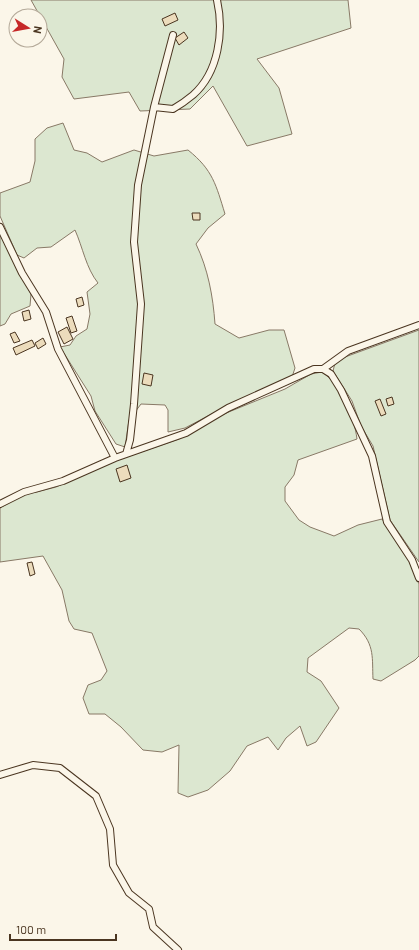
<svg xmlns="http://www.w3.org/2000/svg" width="419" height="950" viewBox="0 0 419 950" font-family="Barlow,sans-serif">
	<rect width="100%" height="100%" fill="#fbf6e9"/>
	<path fill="#dce7d0" stroke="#887966" d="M31 0H348L351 28 257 59 279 88 292 134 247 146 213 86 190 109 140 111 129 92 74 99 62 77 64 59Z
		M63 123 74 150 87 153 102 162 134 150 154 156 188 150C213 170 216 185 225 214L208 228 196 244C208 269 213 296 215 324L239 338 269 330H284L295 368 292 377 229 405 185 428 168 432V410L165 405 141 404 129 420 125 447 116 444 95 411 91 396 60 347 70 345 76 336 87 329 90 314 87 292 98 283C86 268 83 248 75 230L51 247 37 248 24 258 17 255 0 216V193L30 182 35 161V139L47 128Z
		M0 232 31 294 30 306 11 314 5 324 0 326Z
		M419 330V562L390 520 373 446 361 426 352 401 333 371 335 363 345 357Z
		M322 372C342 386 354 416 357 439L298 460 294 475 285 487V501L299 520 310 527 334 536 358 525 382 519 410 562 419 584V656L415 660 381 681 373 679C372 659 375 645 359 629L349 628 308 658 307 672 321 681 339 708 316 742 307 746 300 726 286 738 278 750 268 737 247 746 230 771 208 790 188 797 178 793 179 745 162 752 143 750 121 727 105 714H89L83 698 88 685 101 680 107 671 92 633 74 629 69 621 62 590 43 556 0 562V508L26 493 37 492 56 487 112 462 179 439 214 418 285 389 311 374Z"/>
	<path fill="#ecdcbc" stroke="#4a3520" d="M175 13 178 20 165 26 162 19Z
		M184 32 188 38 179 45 175 38Z
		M192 213H200V220H193Z
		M82 297 84 305 78 307 76 299Z
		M29 310 31 319 24 321 22 312Z
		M72 316 77 331 71 333 66 318Z
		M67 327 73 339 64 344 58 332Z
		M15 332 20 341 14 343 10 334Z
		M43 338 46 344 38 349 35 343Z
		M32 340 35 346 16 355 13 348Z
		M144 373 153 375 151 386 142 384Z
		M392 397 394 404 388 406 386 399Z
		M380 399 386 414 381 416 375 401Z
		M127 465 131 478 120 482 116 469Z
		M32 562 35 574 30 576 27 563Z"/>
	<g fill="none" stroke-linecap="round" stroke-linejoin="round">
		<g stroke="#4a3520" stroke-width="8">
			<path id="minor" d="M154 107 173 109C180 105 187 100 193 95 219 72 224 31 217 0
				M0 227 22 273 46 312 58 349 115 458
				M323 369 348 351 419 325
				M126 454 130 440 134 404 141 304 134 242 138 185 154 107 173 35
				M0 504 24 492 63 481 115 458 186 433 228 408 314 369H323L331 374 341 390 372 456 387 522 412 560 419 578
				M0 775 33 765 60 768 96 796 110 829 113 865 129 893 149 909 153 927 178 950"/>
		</g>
		<use href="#minor" stroke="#fbf6e9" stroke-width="6"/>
	</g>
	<g transform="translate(28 28) rotate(101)"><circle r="19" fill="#fbf6e9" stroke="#b4a999"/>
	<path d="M0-3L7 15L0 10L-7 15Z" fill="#c62828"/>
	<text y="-6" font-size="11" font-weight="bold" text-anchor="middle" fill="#4a3520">N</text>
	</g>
	<path d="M10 934v6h106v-6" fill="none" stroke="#4a3520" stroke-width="2"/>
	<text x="16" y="934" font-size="12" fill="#4a3520" stroke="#fbf6e9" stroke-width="3" paint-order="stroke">100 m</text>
</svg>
